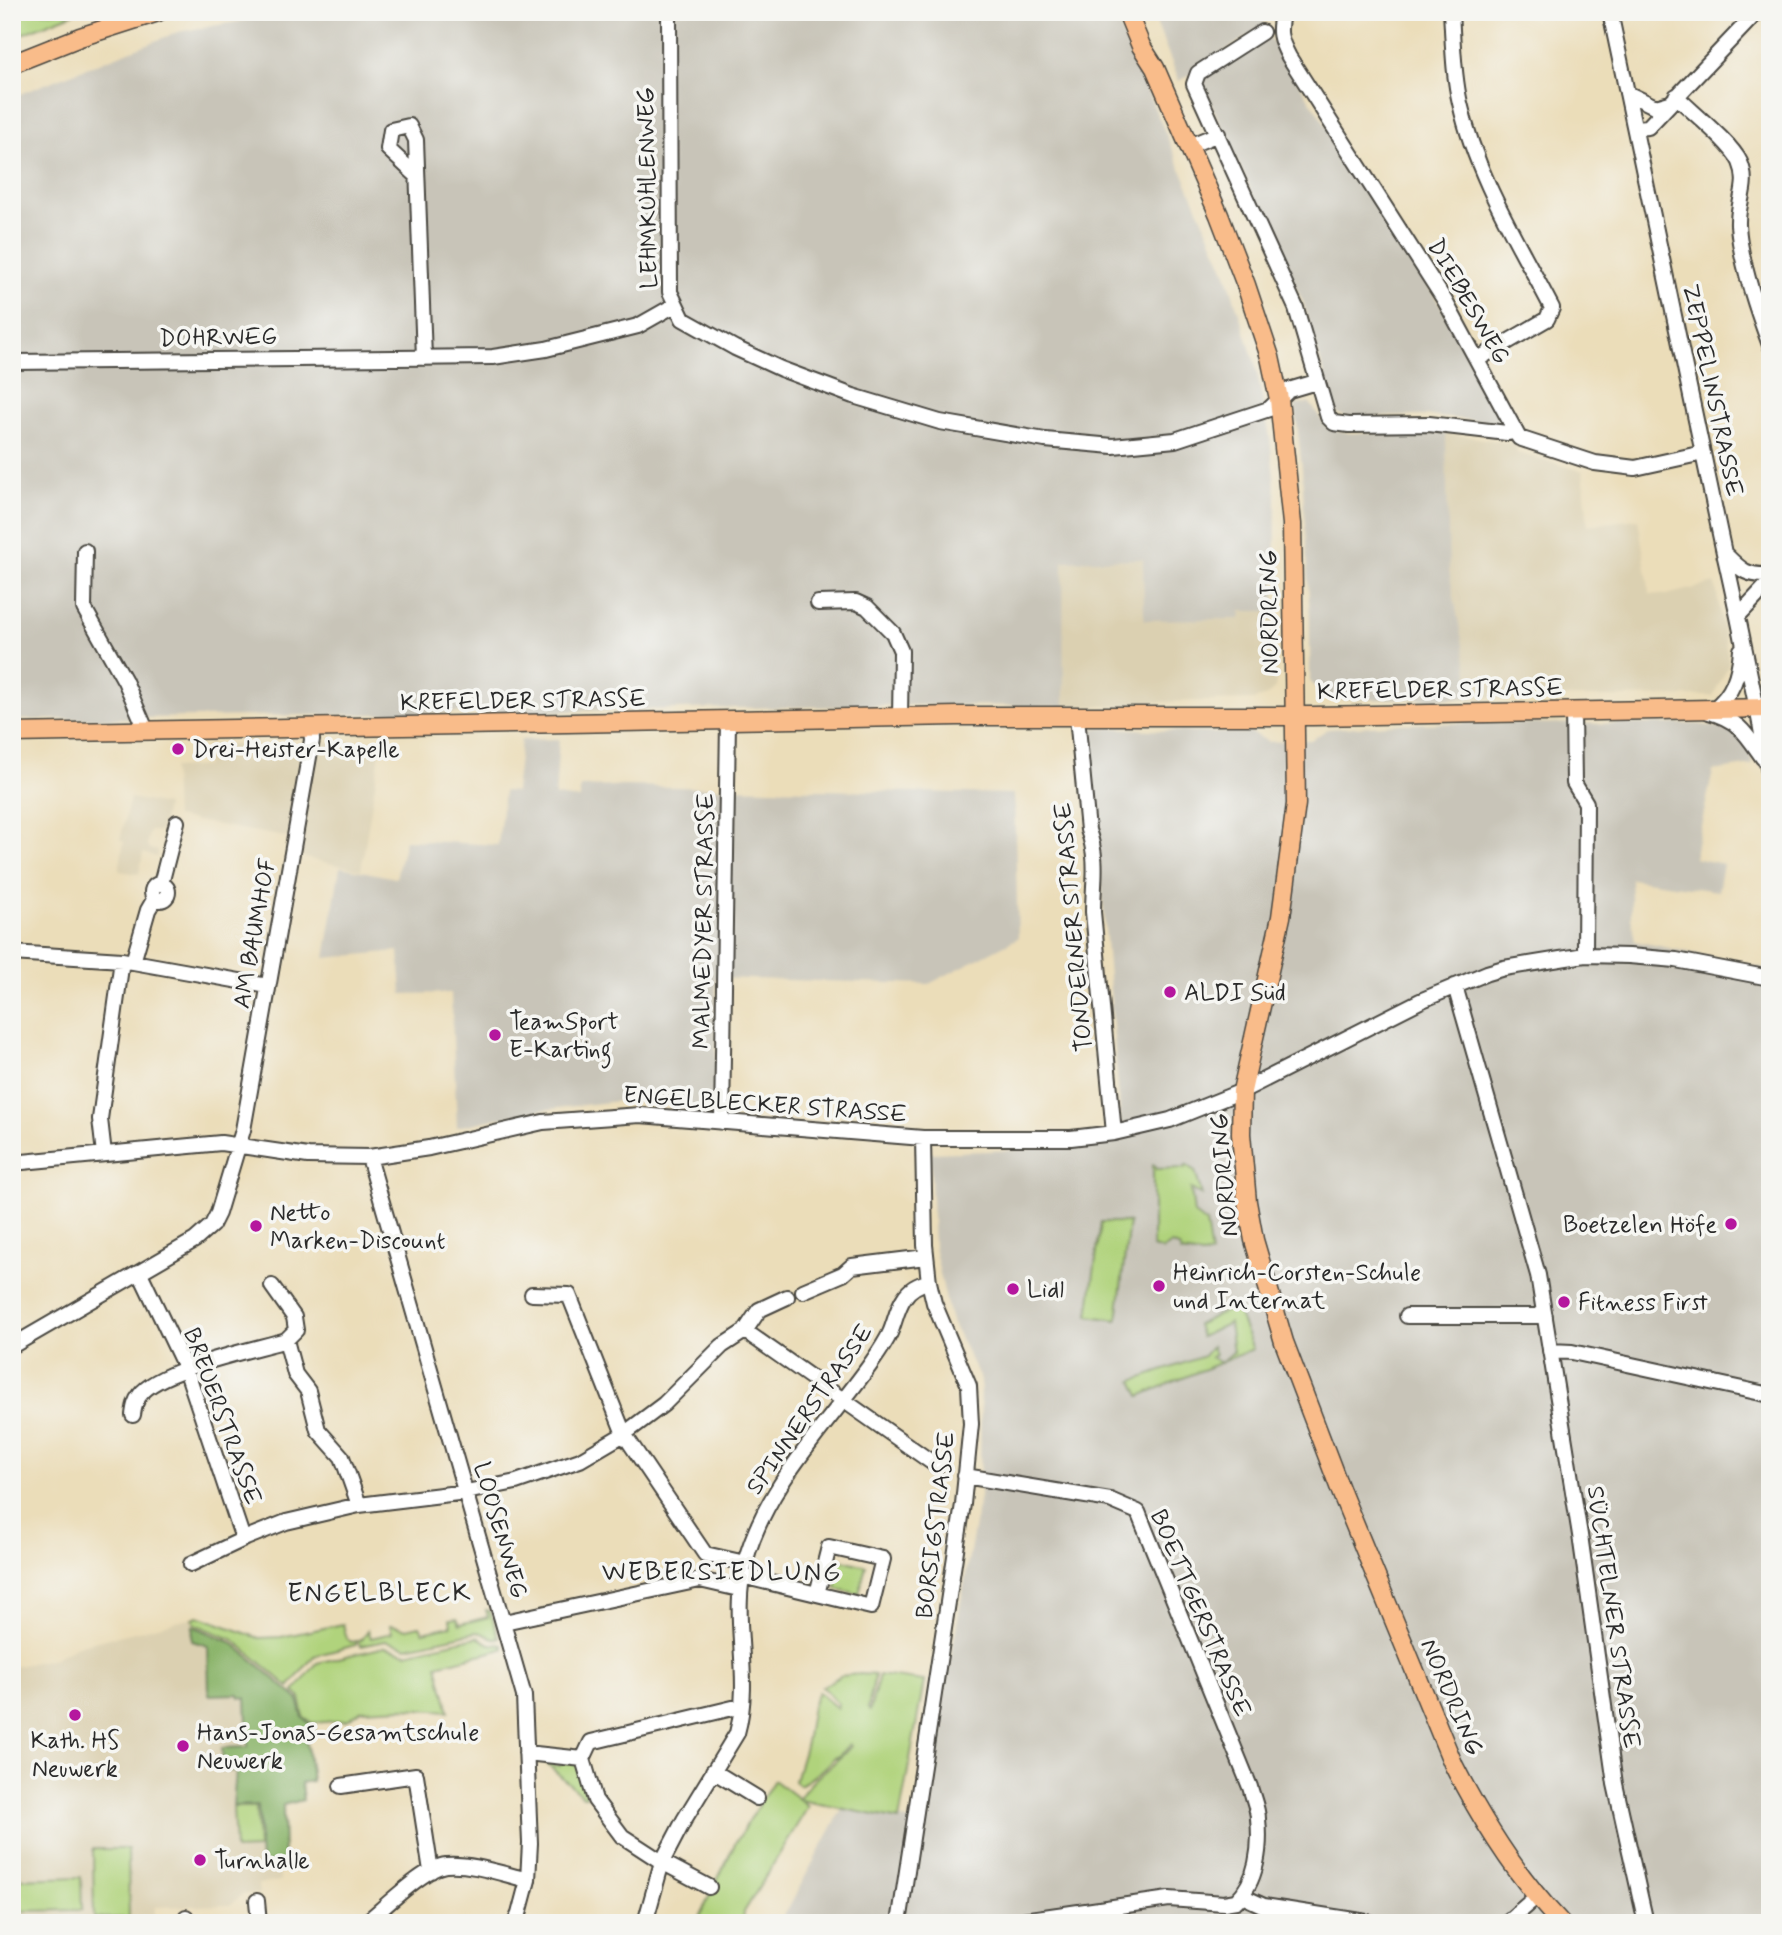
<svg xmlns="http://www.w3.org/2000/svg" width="1782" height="1935" viewBox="0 0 1782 1935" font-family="Mynerve,sans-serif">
	<rect width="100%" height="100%" fill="#f6f6f2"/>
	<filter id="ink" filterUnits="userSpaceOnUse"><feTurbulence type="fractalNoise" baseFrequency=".0143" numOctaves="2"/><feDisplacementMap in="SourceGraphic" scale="14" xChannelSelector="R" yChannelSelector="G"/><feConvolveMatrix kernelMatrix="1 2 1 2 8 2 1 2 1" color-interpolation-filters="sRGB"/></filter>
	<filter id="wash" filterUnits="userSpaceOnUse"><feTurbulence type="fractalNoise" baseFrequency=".00686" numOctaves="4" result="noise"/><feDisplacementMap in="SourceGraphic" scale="28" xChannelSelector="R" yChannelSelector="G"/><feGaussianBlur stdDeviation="1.57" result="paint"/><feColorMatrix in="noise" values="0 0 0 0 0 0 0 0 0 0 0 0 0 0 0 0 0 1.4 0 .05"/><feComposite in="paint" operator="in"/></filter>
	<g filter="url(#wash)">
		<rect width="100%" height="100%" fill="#ebddb9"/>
		<path fill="#dbd0b1" d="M1446 433 1516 444 1517 453 1583 471 1588 525 1638 519 1650 594 1666 595 1715 583 1729 664 1713 696 1473 698 1449 570Z
			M1143 559 1144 620 1240 619V611H1275L1277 677 1275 688 1267 696 1253 700 1155 702 1130 706H1064L1062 561Z
			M382 741 361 870 305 858 285 837 175 817 173 768 206 766V745L293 746 328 742Z
			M130 798 166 805 161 831H150L148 837 147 845 150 849 158 851 157 857 143 853 139 874 119 871 124 841 120 840Z
			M191 1618 194 1625 233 1642 295 1695 283 1736 285 1848 275 1851 281 1881 258 1884 259 1894H243L230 1905 155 1907 154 1916 140 1917 139 1923H12V1667L55 1658 77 1646Z"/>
		<path fill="#c8c4b8" d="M293 12H1113L1226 273 1255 363 1270 437 1276 498 1275 611H1241L1240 619 1144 620 1143 559 1063 561 1064 706 921 705 12 720V97L178 32Z
			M1152 12H1260L1265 25 1179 81Z
			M1265 37H1269L1276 47 1440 304 1502 423 1428 416 1346 417 1336 413 1303 302 1201 82 1205 75Z
			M1310 403 1323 422 1331 429 1349 433H1446L1449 570 1473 698 1326 700 1310 681V619L1302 468 1295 405Z
			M1472 723 1698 724 1728 729 1748 743 1753 765 1713 771 1694 858 1723 864 1718 891 1631 879V916L1635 941 1770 969V1923H780L843 1807 921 1823 980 1496 981 1381 950 1318 934 1247 930 1153 1016 1150 1122 1137 1089 731 1092 729 1112 728 1210 733H1253L1268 742 1311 740 1328 729 1401 724Z
			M559 739 555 796 580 799V787L625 786 1014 794 1018 938 929 984 716 978V1109L658 1102 618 1101 533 1111 457 1127 451 993 402 994 399 951 325 958 340 867 396 878 405 840 498 845 504 791 515 792 521 740Z"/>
		<path fill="#b0d37c" stroke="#6e7f54" stroke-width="2" d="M12 12H77L12 38Z
			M1153 1165 1156 1166V1169L1185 1168 1186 1165 1195 1171 1202 1195 1191 1189 1194 1214 1206 1223 1211 1254 1202 1255 1181 1252 1179 1247 1171 1244 1162 1250 1153 1247Z
			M1101 1222H1129L1117 1320 1088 1316Z
			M1231 1308H1236L1253 1349 1140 1396 1133 1381 1204 1356 1212 1346 1215 1355 1211 1357 1221 1363 1233 1352 1229 1323 1201 1337 1197 1325Z
			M836 1558 866 1566 859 1594 837 1589 836 1582 830 1580Z
			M486 1610 490 1611 499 1638C491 1640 486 1633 477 1632L407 1647 386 1641 360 1646 358 1641 362 1640 368 1630 371 1638 392 1633 390 1625H392L407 1629 420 1626 423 1632 451 1626 450 1619 457 1618 460 1624 488 1617Z
			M198 1616 259 1638 281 1637 343 1624 347 1639 351 1642 356 1641V1645L314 1656 289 1687 234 1640 195 1624 193 1618Z
			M477 1637 490 1644 502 1645 503 1649 437 1665 449 1711 403 1708 362 1710 347 1720 313 1723 304 1718 300 1697 294 1692 317 1663 385 1647 406 1653Z
			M859 1674 875 1675 868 1708 870 1710 879 1675 924 1681 899 1820 800 1800 808 1807 744 1912 743 1923H696L735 1844 774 1780 799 1799C810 1779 835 1765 851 1746L849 1744 837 1758 835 1757C824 1768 815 1777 800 1785L795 1781C798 1768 803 1756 806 1742 810 1725 809 1708 818 1692L837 1708 838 1704 822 1687 840 1676Z
			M553 1761 554 1766H560V1761L579 1763 587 1796H583L547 1764 548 1762Z
			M233 1807H256L258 1849 235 1850Z
			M93 1849H128L129 1918H94Z
			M81 1877 82 1910 16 1911 15 1879Z"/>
		<path fill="#8cb56c" stroke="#5c704c" stroke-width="2" d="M193 1626 233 1643 298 1699 303 1718 315 1728 314 1734 306 1737 312 1781 301 1783 303 1800 283 1805 284 1861 261 1864 258 1805 233 1806 236 1771H223L222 1748 248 1747 246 1698 240 1697 239 1694 209 1695 208 1646 192 1641Z"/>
	</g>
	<g filter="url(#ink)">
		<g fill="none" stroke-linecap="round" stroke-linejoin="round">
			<g stroke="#484640" stroke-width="18">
				<path id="minor" d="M669 12 670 292 683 319 735 348 781 369 853 396 940 422 1045 440 1113 446 1175 440 1269 409 1289 390 1316 382
					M1283 12C1277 31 1280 40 1289 57L1445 301 1519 438 1595 463 1635 468 1703 453
					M1451 12C1453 42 1453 73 1460 103 1476 176 1518 242 1552 308L1547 319 1478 359
					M1610 12 1724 553C1737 608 1747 663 1759 718 1763 737 1765 757 1770 776
					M1262 32 1198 73 1194 84 1296 308 1328 417 1334 423 1349 425 1429 424 1507 433 1514 432
					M1627 93 1656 107 1670 103
					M1676 96C1692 112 1731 143 1740 162 1750 185 1737 201 1738 225 1740 259 1758 313 1770 345
					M1635 128 1648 127 1757 12
					M1189 146 1218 134
					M417 176 388 149 391 130 409 126 416 140 424 358
					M12 362 493 357 546 349 638 326 675 305
					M85 551 84 608 125 681 147 732
					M1726 555C1742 571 1747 576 1770 575
					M818 603 856 602 867 607 893 633 901 651 900 718
					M1739 615 1770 582
					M1713 709C1733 695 1739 674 1741 650
					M1573 711 1574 783 1586 803 1585 955
					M1709 712C1739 720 1746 734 1763 758
					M1077 717 1088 830C1099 861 1093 881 1093 912L1114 1133
					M161 884 177 822
					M152 892a8 8 0 1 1 16 0a8 8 0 1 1-16 0Z
					M12 953 122 960 268 986
					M133 962 148 910 155 898
					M1455 986 1538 1275 1580 1535 1615 1784 1646 1923
					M722 1122 728 721
					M104 1154 100 1119 122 960
					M369 1157 524 1696 530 1843 528 1880 519 1914 515 1923
					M12 1163 221 1143 308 1156 369 1157 429 1148 543 1122 640 1115 923 1138H1071L1114 1133 1170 1120 1242 1091 1420 1001 1487 973 1504 968 1585 955 1629 956 1676 960 1770 978
					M140 1273 186 1369 243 1539
					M803 1291 843 1274 852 1266 926 1257
					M532 1294 569 1295 624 1434 705 1554 745 1563
					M1407 1316H1545
					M745 1331 937 1466
					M286 1340 295 1374 308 1391 318 1430 342 1457 359 1505
					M12 1346 195 1240 212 1225 218 1213 243 1130 312 740 311 729
					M1550 1351 1572 1352 1770 1395
					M133 1415C134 1407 135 1401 140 1395 159 1369 253 1350 286 1340L296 1330 294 1317 272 1286
					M965 1476 1110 1500 1138 1512 1250 1787C1253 1798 1258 1809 1258 1819 1261 1847 1257 1882 1236 1901L1224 1903 1169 1899 1001 1923
					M191 1564 246 1538 286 1522 359 1505 466 1492 516 1482 580 1460 624 1434 664 1404 722 1346 745 1331 759 1310 787 1297
					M742 1576 871 1607 883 1559 829 1547 817 1594
					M504 1622 700 1580 739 1589
					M526 1753 583 1759 591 1742 741 1706
					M583 1759 595 1800 622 1836 662 1862 684 1820 737 1733C753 1676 730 1618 745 1563 765 1486 825 1428 870 1365 877 1355 885 1344 890 1333 895 1322 897 1308 904 1298 910 1288 918 1284 929 1282
					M713 1771 757 1798
					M341 1786 416 1775 431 1871
					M1242 1896 1264 1906 1373 1923
					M257 1901 259 1923
					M186 1917V1923
					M365 1923C383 1909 425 1867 446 1865 473 1863 502 1874 528 1880
					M645 1923 662 1862 709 1887
					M899 1923 963 1504 971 1424 969 1386 934 1303 929 1282 925 1245 923 1138
					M1506 1923 1536 1897"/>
			</g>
			<g stroke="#484640" stroke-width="21">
				<path id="major" d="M1127 12 1141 46 1155 68 1219 215 1246 285 1270 357 1279 399 1292 524 1296 804 1281 917 1242 1091 1241 1134 1247 1202 1254 1240 1284 1342 1342 1494 1454 1766C1483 1823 1517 1877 1561 1923
					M12 64 80 37 158 12
					M12 733 958 716H1313L1770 708"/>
			</g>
			<use href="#minor" stroke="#fff" stroke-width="14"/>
			<use href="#major" stroke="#f9bc8a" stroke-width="18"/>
		</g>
	</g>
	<g fill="#b5179e" stroke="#f6f6f2" stroke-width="2.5">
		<circle cx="178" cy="749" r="7"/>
		<circle cx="1170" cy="992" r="7"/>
		<circle cx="495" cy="1035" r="7"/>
		<circle cx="1731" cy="1224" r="7"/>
		<circle cx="256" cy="1226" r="7"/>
		<circle cx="1159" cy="1286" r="7"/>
		<circle cx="1013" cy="1289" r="7"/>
		<circle cx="1564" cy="1302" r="7"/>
		<circle cx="75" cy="1715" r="7"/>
		<circle cx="183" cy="1746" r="7"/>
		<circle cx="200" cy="1860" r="7"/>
	</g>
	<g text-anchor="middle" stroke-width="7" stroke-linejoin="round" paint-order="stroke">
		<g font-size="24" fill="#2b2b2b" stroke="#f6f6f2">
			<text transform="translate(647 188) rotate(-91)" y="8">LEHMKUHLENWEG</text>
			<text transform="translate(1469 301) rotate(60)" y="8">DIEBESWEG</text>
			<text transform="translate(218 337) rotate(-1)" y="8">DOHRWEG</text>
			<text transform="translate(1713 390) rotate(78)" y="8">ZEPPELINSTRASSE</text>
			<text transform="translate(1269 612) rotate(-91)" y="8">NORDRING</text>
			<text transform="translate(1440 689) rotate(-1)" y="8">KREFELDER STRASSE</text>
			<text transform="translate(523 700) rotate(-1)" y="8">KREFELDER STRASSE</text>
			<text transform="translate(703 921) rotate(-89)" y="8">MALMEDYER STRASSE</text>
			<text transform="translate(1073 927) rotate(-95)" y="8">TONDERNER STRASSE</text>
			<text transform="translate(254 933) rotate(-80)" y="8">AM BAUMHOF</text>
			<text transform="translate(765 1104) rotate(4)" y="8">ENGELBLECKER STRASSE</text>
			<text transform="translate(1224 1175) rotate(-95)" y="8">NORDRING</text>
			<text transform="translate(809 1409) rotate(-55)" y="8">SPINNERSTRASSE</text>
			<text transform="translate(223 1416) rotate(70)" y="8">BREUERSTRASSE</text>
			<text transform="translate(935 1525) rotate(-83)" y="8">BORSIGSTRASSE</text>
			<text transform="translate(501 1530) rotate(74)" y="8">LOOSENWEG</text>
			<text transform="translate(1201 1613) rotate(67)" y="8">BOETTGERSTRASSE</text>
			<text transform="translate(1614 1617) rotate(82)" y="8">SÜCHTELNER STRASSE</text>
			<text transform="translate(1452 1697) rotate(67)" y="8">NORDRING</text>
		</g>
		<g font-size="24" fill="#2b2b2b" stroke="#f6f6f2" text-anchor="start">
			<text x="192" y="757">Drei-Heister-Kapelle</text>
			<text x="1184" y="1000">ALDI Süd</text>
			<text x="509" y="1029">TeamSport<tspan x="509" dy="28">E-Karting</tspan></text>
			<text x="270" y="1220">Netto<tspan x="270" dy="28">Marken-Discount</tspan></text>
			<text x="1717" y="1232" text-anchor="end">Boetzelen Höfe</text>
			<text x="1173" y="1280">Heinrich-Corsten-Schule<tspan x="1173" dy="28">und Internat</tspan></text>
			<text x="1027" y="1297">Lidl</text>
			<text x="1578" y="1310">Fitness First</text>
			<text x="197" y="1740">Hans-Jonas-Gesamtschule<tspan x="197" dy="28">Neuwerk</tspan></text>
			<text x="75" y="1748" text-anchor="middle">Kath. HS<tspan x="75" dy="28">Neuwerk</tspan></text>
			<text x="214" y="1868">Turnhalle</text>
		</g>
		<g font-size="26" letter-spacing="2" fill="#2b2b2b" stroke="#f6f6f2">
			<text x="722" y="1580">WEBERSIEDLUNG</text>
			<text x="380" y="1601">ENGELBLECK</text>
		</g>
	</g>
	<rect width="1782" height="1935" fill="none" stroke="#f6f6f2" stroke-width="42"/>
</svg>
